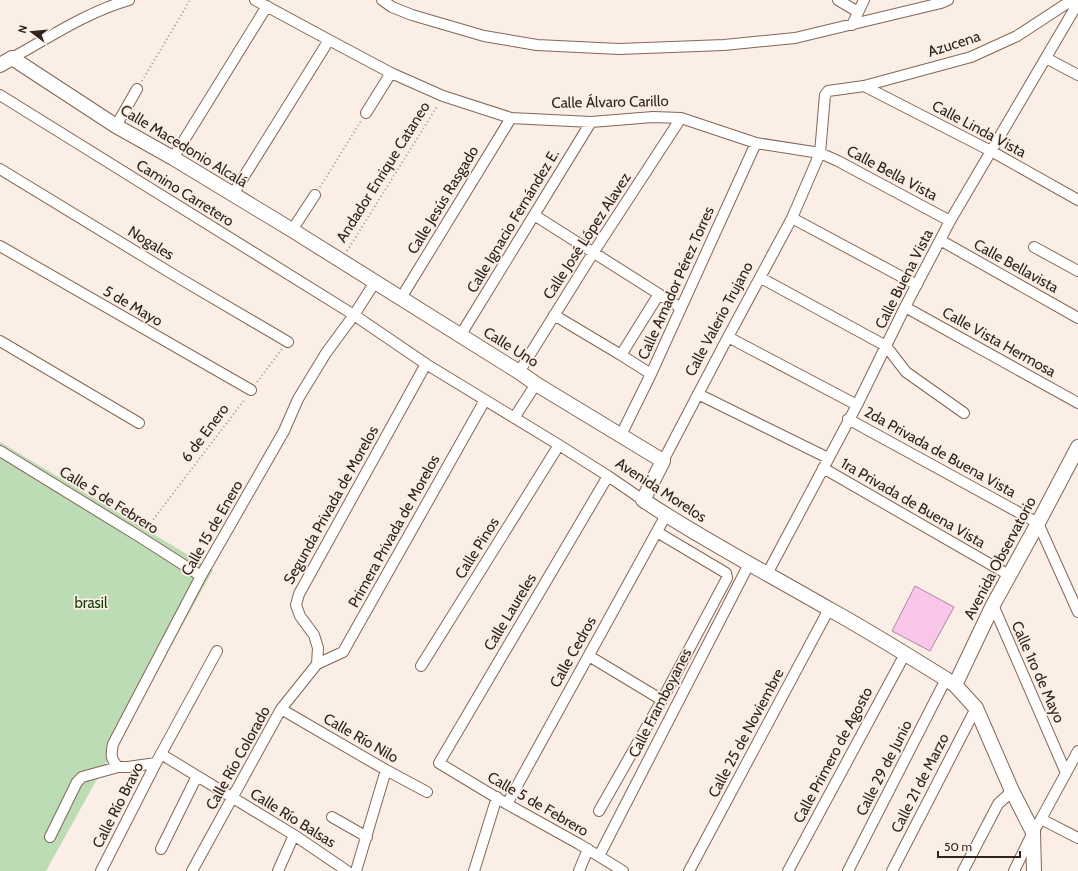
<svg xmlns="http://www.w3.org/2000/svg" width="1078" height="871" viewBox="0 0 1078 871" font-family="Cabin,sans-serif">
	<rect width="100%" height="100%" fill="#fbeee6"/>
	<path fill="#bbdcb5" d="M0 442 213 570 46 871H0Z"/>
	<path fill="#f9c5e8" stroke="#a98b9f" d="M915 586 954 607 930 651 892 631Z"/>
	<g fill="none" stroke-linecap="round" stroke-linejoin="round">
		<g stroke="#836755" stroke-width="12">
			<path id="street" d="M255 0 329 40 391 73 443 96 511 118 591 122 653 117 681 118 756 143 820 153 838 161 950 221
				M382 0 392 7 412 15 484 36 537 45 619 49 724 45 795 38 941 3 948 0
				M838 0 858 12
				M852 25 864 0
				M12 58C50 37 87 12 129 0
				M1046 58 1078 75
				M864 86 991 151 1078 200
				M0 95 354 315 426 364 559 445 608 476 643 500
				M366 113 391 73
				M116 126 137 89
				M173 158 267 6
				M0 169 179 278 288 342
				M233 194 329 40
				M534 215 681 308
				M792 218 917 285
				M292 230 315 195
				M940 240 1078 318
				M0 246 251 390
				M1034 247 1078 271
				M761 278 886 346 906 372 964 413
				M401 298 511 118
				M905 307 1078 403
				M554 315 621 355 651 374
				M460 336 591 122
				M728 337 857 405
				M0 341 139 423
				M621 355 659 294
				M519 372 593 253 681 118
				M698 394 828 458
				M514 418 536 384
				M848 419 1038 523 1078 612
				M621 435 651 374 756 143
				M0 451 140 537 201 576
				M663 461 728 337 792 218 820 153 825 95 828 91 864 86 971 57 1017 36 1072 0
				M823 468 1009 575
				M608 476 439 763 507 804 579 844 623 871
				M767 574 857 405 905 307 950 221 1078 3
				M993 605 1066 773
				M589 656 662 700
				M317 664 318 648 314 635 300 616 296 605 299 594 426 364
				M421 666 559 445
				M281 709 386 770 427 792
				M161 754 294 835 347 871
				M156 763 128 767H118C110 758 111 755 113 744L201 576 284 431 298 399 326 353 354 315 375 282
				M507 804 666 515
				M599 811 662 700 727 578 726 573 657 532
				M332 817 367 837
				M1041 819 1078 838
				M50 837 77 782 82 777 118 767
				M161 849 197 776
				M599 856 749 564
				M101 871 156 763 217 651
				M192 871 281 709 317 664 343 652 485 400
				M278 871 294 835
				M356 871 386 770
				M474 871 497 797
				M579 871 588 849
				M689 871 829 609
				M788 871 905 654
				M848 871 946 679
				M892 871 976 708
				M963 871 998 804 1012 791
				M1014 871 1033 832 1041 819 1078 751"/>
		</g>
		<g stroke="#836755" stroke-width="16">
			<path id="secondary" d="M0 65 12 58 116 126 173 158 292 230 519 372 536 384 663 461 643 500C703 540 767 573 829 609 869 631 907 655 946 679L955 685 976 708 1012 791 1033 832 1034 871
				M955 685 993 605 1038 523 1078 447"/>
		</g>
		<path stroke="#a2958d" stroke-width="2" stroke-dasharray="1 3" stroke-linecap="butt" d="M142 81 190 0
			M320 187 361 121
			M347 251 438 105
			M257 382 282 349
			M146 529 245 399"/>
		<use href="#street" stroke="#fff" stroke-width="10"/>
		<use href="#secondary" stroke="#fff" stroke-width="14"/>
	</g>
	<g text-anchor="middle" stroke-width="3.5" stroke-linejoin="round" paint-order="stroke">
		<g font-size="15" fill="#30241d" stroke="#fbeee6">
			<text transform="translate(954 44) rotate(-18)" y="5">Azucena</text>
			<text transform="translate(610 102) rotate(-1)" y="5">Calle Álvaro Carillo</text>
			<text transform="translate(979 129) rotate(28)" y="5">Calle Linda Vista</text>
			<text transform="translate(184 146) rotate(31)" y="5">Calle Macedonio Alcalá</text>
			<text transform="translate(383 172) rotate(-58)" y="5">Andador Enrique Cataneo</text>
			<text transform="translate(892 173) rotate(28)" y="5">Calle Bella Vista</text>
			<text transform="translate(185 193) rotate(32)" y="5">Camino Carretero</text>
			<text transform="translate(443 200) rotate(-59)" y="5">Calle Jesús Rasgado</text>
			<text transform="translate(513 221) rotate(-59)" y="5">Calle Ignacio Fernández E.</text>
			<text transform="translate(587 236) rotate(-57)" y="5">Calle José López Alavez</text>
			<text transform="translate(151 243) rotate(31)" y="5">Nogales</text>
			<text transform="translate(1016 266) rotate(29)" y="5">Calle Bellavista</text>
			<text transform="translate(904 279) rotate(-63)" y="5">Calle Buena Vista</text>
			<text transform="translate(676 283) rotate(-66)" y="5">Calle Amador Pérez Torres</text>
			<text transform="translate(133 306) rotate(30)" y="5">5 de Mayo</text>
			<text transform="translate(719 319) rotate(-62)" y="5">Calle Valerio Trujano</text>
			<text transform="translate(999 342) rotate(29)" y="5">Calle Vista Hermosa</text>
			<text transform="translate(511 347) rotate(32)" y="5">Calle Uno</text>
			<text transform="translate(205 433) rotate(-53)" y="5">6 de Enero</text>
			<text transform="translate(940 452) rotate(29)" y="5">2da Privada de Buena Vista</text>
			<text transform="translate(661 490) rotate(33)" y="5">Avenida Morelos</text>
			<text transform="translate(109 500) rotate(32)" y="5">Calle 5 de Febrero</text>
			<text transform="translate(913 503) rotate(30)" y="5">1ra Privada de Buena Vista</text>
			<text transform="translate(331 505) rotate(-61)" y="5">Segunda Privada de Morelos</text>
			<text transform="translate(212 528) rotate(-60)" y="5">Calle 15 de Enero</text>
			<text transform="translate(394 531) rotate(-61)" y="5">Primera Privada de Morelos</text>
			<text transform="translate(477 548) rotate(-58)" y="5">Calle Pinos</text>
			<text transform="translate(1000 558) rotate(-62)" y="5">Avenida Observatorio</text>
			<text transform="translate(510 612) rotate(-59)" y="5">Calle Laureles</text>
			<text transform="translate(573 652) rotate(-61)" y="5">Calle Cedros</text>
			<text transform="translate(1038 672) rotate(66)" y="5">Calle 1ro de Mayo</text>
			<text transform="translate(660 703) rotate(-63)" y="5">Calle Framboyanes</text>
			<text transform="translate(746 733) rotate(-62)" y="5">Calle 25 de Noviembre</text>
			<text transform="translate(361 738) rotate(30)" y="5">Calle Río Nilo</text>
			<text transform="translate(833 755) rotate(-62)" y="5">Calle Primero de Agosto</text>
			<text transform="translate(238 758) rotate(-61)" y="5">Calle Río Colorado</text>
			<text transform="translate(884 768) rotate(-63)" y="5">Calle 29 de Junio</text>
			<text transform="translate(920 783) rotate(-63)" y="5">Calle 21 de Marzo</text>
			<text transform="translate(538 804) rotate(30)" y="5">Calle 5 de Febrero</text>
			<text transform="translate(118 805) rotate(-63)" y="5">Calle Río Bravo</text>
			<text transform="translate(293 818) rotate(32)" y="5">Calle Río Balsas</text>
		</g>
		<g font-size="15" fill="#0b3c03" stroke="#fbeee6">
			<text x="91" y="608">brasil</text>
		</g>
	</g>
	<g transform="translate(32 32) rotate(286)" stroke="#fbeee6" stroke-width="3" paint-order="stroke">
	<path d="M0-3L7 15L0 10L-7 15Z" fill="#30241d"/>
	<text y="-6" font-size="11" font-weight="bold" text-anchor="middle" fill="#30241d">N</text>
	</g>
	<path d="M938 851v6h82v-6" fill="none" stroke="#30241d" stroke-width="2"/>
	<text x="944" y="851" font-size="12" fill="#30241d" stroke="#fbeee6" stroke-width="3" paint-order="stroke">50 m</text>
</svg>
